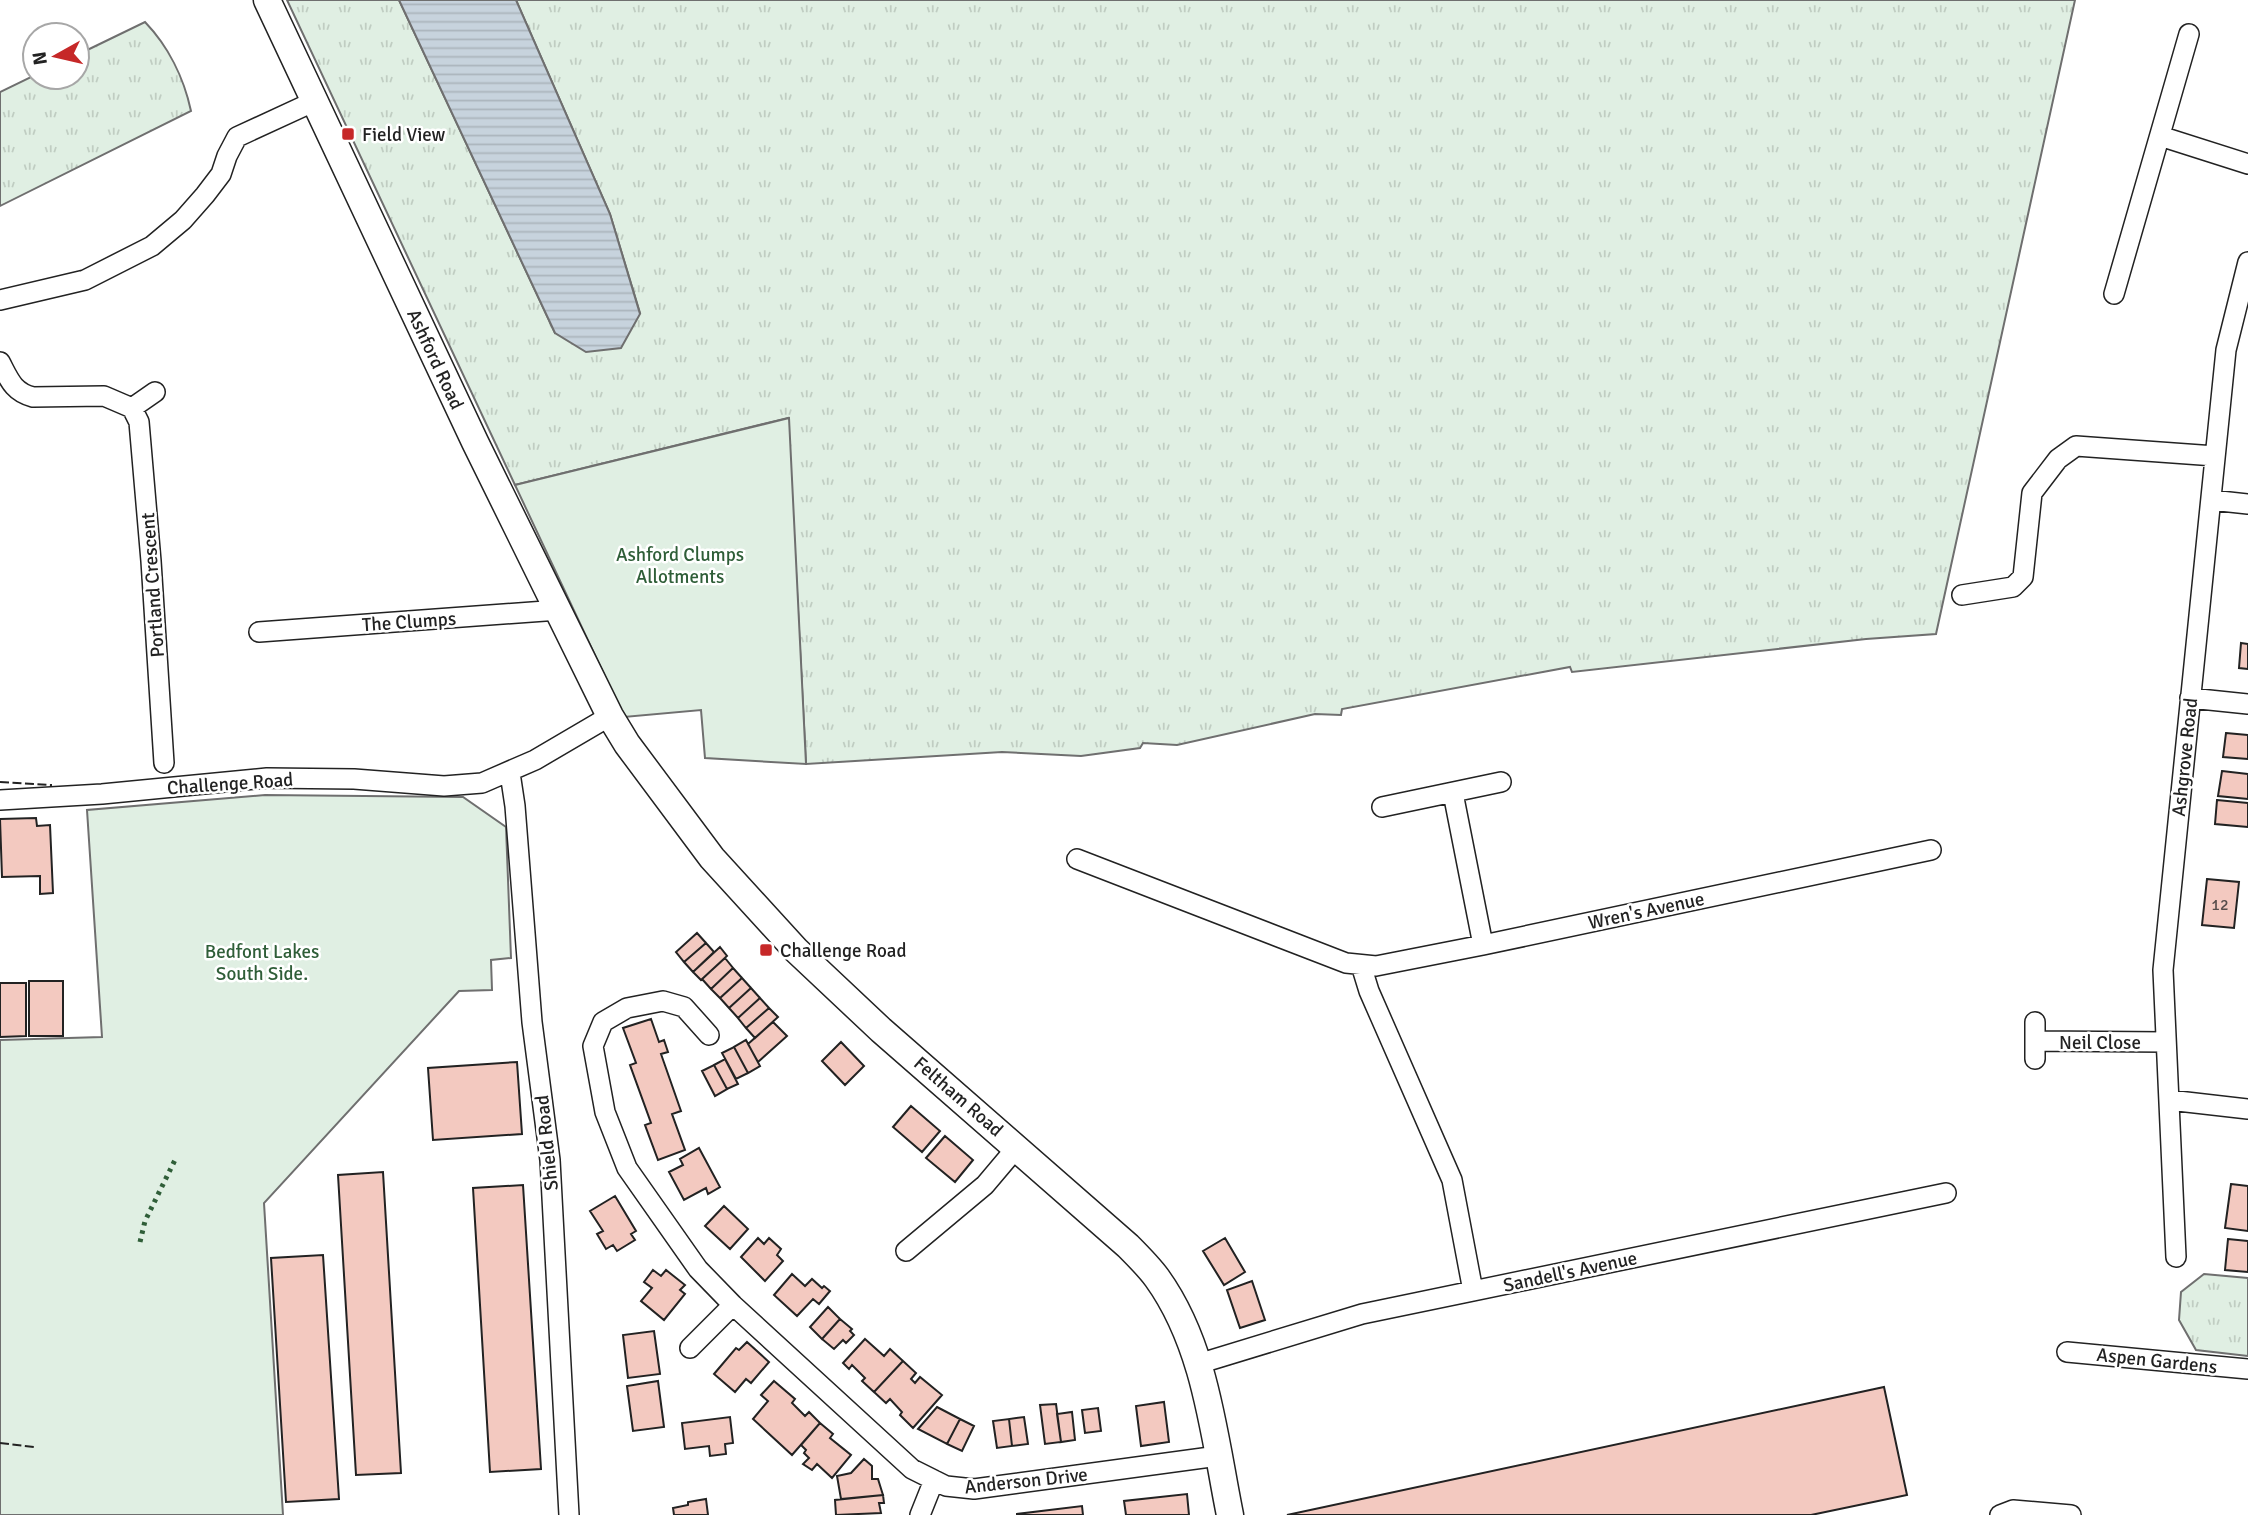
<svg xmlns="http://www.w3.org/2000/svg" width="2248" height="1515" viewBox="0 0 2248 1515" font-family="Signika,sans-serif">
	<defs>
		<pattern id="grass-tufts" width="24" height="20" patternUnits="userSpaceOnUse" patternTransform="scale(1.75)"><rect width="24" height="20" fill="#e0efe3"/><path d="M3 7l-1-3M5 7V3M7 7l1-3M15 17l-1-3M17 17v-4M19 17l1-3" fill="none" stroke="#c0cdc2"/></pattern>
		<pattern id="water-rules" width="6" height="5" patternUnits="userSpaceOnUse" patternTransform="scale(1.75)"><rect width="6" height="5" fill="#c7d3dd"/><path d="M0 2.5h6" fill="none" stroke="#abb5bd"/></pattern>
	</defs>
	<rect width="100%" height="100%" fill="#fff"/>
	<path fill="url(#grass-tufts)" stroke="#6f6f6f" stroke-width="2" d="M287 0H399L555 333 640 313 610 214 516 0H2075L1936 634 1866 639 1572 672 1570 667 1342 709 1341 715 1315 714 1177 745 1143 743 1140 748 1081 756 1002 752 806 764 788 418 515 485Z
		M145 22C168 46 184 78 191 111L0 206V92L35 75V77H77V55Z
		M2204 1274 2248 1278V1356L2196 1350 2179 1320 2181 1292Z"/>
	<path fill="#e0efe3" stroke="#6f6f6f" stroke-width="2" d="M789 418 806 764 705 758 701 710 624 717 515 485Z
		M265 795 463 797 506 827 511 958 491 960 492 990 459 991 264 1203 283 1515H0V1040L102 1037 87 810Z"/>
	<path fill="url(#water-rules)" stroke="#6f6f6f" stroke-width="2" d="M399 0H516L610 214 640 314 621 348 586 352 555 333Z"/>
	<path fill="#f3c9c0" stroke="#222" stroke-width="2" d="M2241 643 2248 644V669L2239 668Z
		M2226 733 2248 735V759L2223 757Z
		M2222 771 2248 774V799L2218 796Z
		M2217 800 2248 803V827L2215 824Z
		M36 818 37 826 50 825 53 893 40 894V876L2 877 0 819Z
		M2207 879 2239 882 2234 928 2202 925Z
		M697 933 706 943 684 962 676 952Z
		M706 943 714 952 693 972 684 962Z
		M720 947 727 956 701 980 693 972Z
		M725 958 733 968 711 989 702 979Z
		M733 968 742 978 720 998 711 989Z
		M742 978 751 988 729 1008 720 998Z
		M29 981H63V1036H29Z
		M0 983H26V1036L0 1037Z
		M751 988 760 998 738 1018 729 1008Z
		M760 998 769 1008 746 1028 738 1018Z
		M769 1008 778 1017 755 1038 746 1028Z
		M651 1019 659 1042 664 1040 668 1052 661 1054 681 1111 672 1114 685 1150 658 1160 645 1125 651 1123 630 1065 636 1063 623 1028Z
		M773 1022 787 1036 758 1062 748 1044Z
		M746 1040 760 1066 748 1073 734 1047Z
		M841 1042 864 1066 845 1085 822 1061Z
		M734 1047 748 1073 736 1079 722 1053Z
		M725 1059 738 1084 727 1089 714 1065Z
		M517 1062 522 1134 433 1140 428 1068Z
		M714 1065 727 1089 715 1096 702 1071Z
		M911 1106 940 1131 922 1152 893 1127Z
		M945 1136 973 1160 955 1182 926 1158Z
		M699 1148 720 1187 708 1194 706 1188 684 1200 669 1172 683 1165 680 1159Z
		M383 1172 401 1473 356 1475 338 1175Z
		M2231 1184 2248 1186V1231L2225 1228Z
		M523 1185 541 1469 490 1472 473 1188Z
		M615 1196 636 1231 631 1234 635 1240 617 1251 613 1245 606 1249 597 1234 603 1231 590 1211Z
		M724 1206 748 1229 730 1249 705 1226Z
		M758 1238 764 1244 769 1238 781 1249 777 1255 783 1261 765 1281 741 1257Z
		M1225 1238 1245 1272 1224 1285 1203 1251Z
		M2228 1239 2248 1241V1272L2225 1270Z
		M323 1255 339 1499 286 1502 271 1258Z
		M653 1270 661 1276 666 1270 685 1285 680 1290 685 1294 664 1320 641 1301 652 1288 644 1282Z
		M792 1274 805 1286 812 1279 822 1288 824 1286 830 1291 819 1304 813 1299 797 1316 774 1295Z
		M1252 1281 1265 1320 1240 1328 1227 1290Z
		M828 1307 840 1319 822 1339 810 1327Z
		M840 1319 852 1329 850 1331 854 1335 846 1343 843 1340 834 1349 822 1339Z
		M654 1331 660 1374 628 1378 623 1335Z
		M865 1339 884 1356 890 1349 903 1361 874 1392 862 1381 865 1378 852 1365 849 1369 843 1363Z
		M747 1342 769 1362 751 1383 746 1379 735 1392 714 1374 736 1348 739 1350Z
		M903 1361 916 1373 911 1379 915 1383 920 1377 942 1395 913 1428 900 1415 902 1412 890 1399 886 1403 874 1392Z
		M658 1381 664 1427 633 1431 627 1386Z
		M774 1381 795 1399 792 1403 805 1416 809 1412 820 1423 792 1455 753 1419 768 1401 761 1395Z
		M1884 1387 1907 1495 1811 1515H1287Z
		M1164 1402 1169 1442 1141 1446 1136 1406Z
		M1056 1404 1061 1442 1045 1444 1040 1405Z
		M937 1407 960 1419 947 1444 918 1429Z
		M1098 1408 1101 1431 1085 1433 1082 1410Z
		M1072 1412 1075 1440 1061 1442 1057 1414Z
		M730 1417 733 1443 725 1444 726 1454 710 1456 709 1446 685 1449 682 1423Z
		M1024 1417 1028 1444 1012 1446 1009 1419Z
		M960 1419 974 1426 962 1451 947 1444Z
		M1009 1419 1012 1446 997 1448 993 1421Z
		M820 1423 833 1434 830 1438 851 1455 832 1478 817 1464 812 1470 803 1464 809 1458 804 1453 806 1450 801 1445Z
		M864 1459 872 1466V1479H878L883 1495 841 1499 837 1476 851 1473Z
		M1187 1494 1189 1515H1126L1124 1501Z
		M883 1495 884 1503H879L881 1513 836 1515 835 1500Z
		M706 1499 708 1515H674L673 1508 688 1505V1502Z
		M1082 1506 1083 1515H1017V1514Z"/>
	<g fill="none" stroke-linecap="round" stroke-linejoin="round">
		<g stroke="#222" stroke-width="22">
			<path id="street" d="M2160 136 2248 164
				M2114 294 2189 34
				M0 300 85 280 152 246 183 220 205 195 221 174 227 156 237 137 315 101
				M0 362C9 379 13 392 33 397L104 396 132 408 139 422 151 561 164 763
				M132 408 155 392
				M2211 500 2248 504
				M1962 595 2013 587 2023 577 2032 493 2058 459 2076 446 2215 456
				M259 632 559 610
				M2190 698 2248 704
				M510 773 515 806 532 1022 550 1160 569 1515
				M1453 793 1483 945
				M0 800 102 794 267 778 354 779 444 786 482 783 535 760 610 716
				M1382 807 1501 782
				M1077 859 1346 963 1376 966 1483 945 1931 850
				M1361 965 1369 991 1452 1180 1473 1291
				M709 1035 684 1007 663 1001 627 1008 603 1022 593 1046 605 1112 627 1168 698 1269 733 1305 912 1469 946 1486 974 1489 1218 1456
				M2036 1041 2165 1042
				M2035 1059V1022
				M2169 1100 2248 1109
				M906 1251 985 1185 1017 1147
				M2176 1257 2163 970 2226 350 2248 262
				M690 1348 733 1305
				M2067 1352 2248 1369
				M1198 1364 1362 1314 1946 1193
				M920 1515 934 1480
				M2000 1515 2013 1510 2071 1515"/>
		</g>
		<g stroke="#222" stroke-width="29">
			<path id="secondary" d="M267 0 475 442 610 716 627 744 712 858 796 950 881 1030 1128 1246C1138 1256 1149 1267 1157 1278 1206 1346 1214 1436 1230 1515"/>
		</g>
		<use href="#street" stroke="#fff" stroke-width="19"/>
		<use href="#secondary" stroke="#fff" stroke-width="26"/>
		<path stroke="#2f5e38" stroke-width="5" stroke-dasharray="3.5 5" stroke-linecap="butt" d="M140 1242 145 1221 175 1160"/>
		<path stroke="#222" stroke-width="2" stroke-dasharray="9 3.5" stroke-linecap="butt" d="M0 782 52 785
			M0 1443 34 1447"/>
	</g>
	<g fill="#c62828" stroke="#fff" stroke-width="2.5">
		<rect x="341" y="127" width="14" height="14" rx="3.5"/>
		<rect x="759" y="943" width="14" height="14" rx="3.5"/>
	</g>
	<g text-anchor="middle" stroke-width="5" stroke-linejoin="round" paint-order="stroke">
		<g font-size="16" fill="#564c4a">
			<text x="2220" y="910">12</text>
		</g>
		<g font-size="19" fill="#222" stroke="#fff" text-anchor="start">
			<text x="362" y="141">Field View</text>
			<text x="780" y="957">Challenge Road</text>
		</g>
		<g font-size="19" fill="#222" stroke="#fff">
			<text transform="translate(436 359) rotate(65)" y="7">Ashford Road</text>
			<text transform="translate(152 585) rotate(-94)" y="7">Portland Crescent</text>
			<text transform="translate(409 621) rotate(-4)" y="7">The Clumps</text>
			<text transform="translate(2184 757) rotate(-84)" y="7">Ashgrove Road</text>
			<text transform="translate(230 783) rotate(-4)" y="7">Challenge Road</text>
			<text transform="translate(1646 910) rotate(-12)" y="7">Wren's Avenue</text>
			<text x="2100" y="1049">Neil Close</text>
			<text transform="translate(959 1096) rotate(41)" y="7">Feltham Road</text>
			<text transform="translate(546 1143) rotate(-96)" y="7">Shield Road</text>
			<text transform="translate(1570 1271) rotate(-12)" y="7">Sandell's Avenue</text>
			<text transform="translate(2157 1360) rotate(6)" y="7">Aspen Gardens</text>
			<text transform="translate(1026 1480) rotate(-6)" y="7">Anderson Drive</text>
		</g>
		<g font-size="19" fill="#2f5e38" stroke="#fff">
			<text x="680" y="561">Ashford Clumps<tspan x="680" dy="22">Allotments</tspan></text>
			<text x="262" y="958">Bedfont Lakes<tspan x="262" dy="22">South Side.</tspan></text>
		</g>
	</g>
	<g transform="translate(56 56) rotate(262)"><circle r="33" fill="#ffffff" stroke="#a7a7a7" stroke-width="2"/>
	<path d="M0-5L12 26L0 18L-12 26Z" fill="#c62828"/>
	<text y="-10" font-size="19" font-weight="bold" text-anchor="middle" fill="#222222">N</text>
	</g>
</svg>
